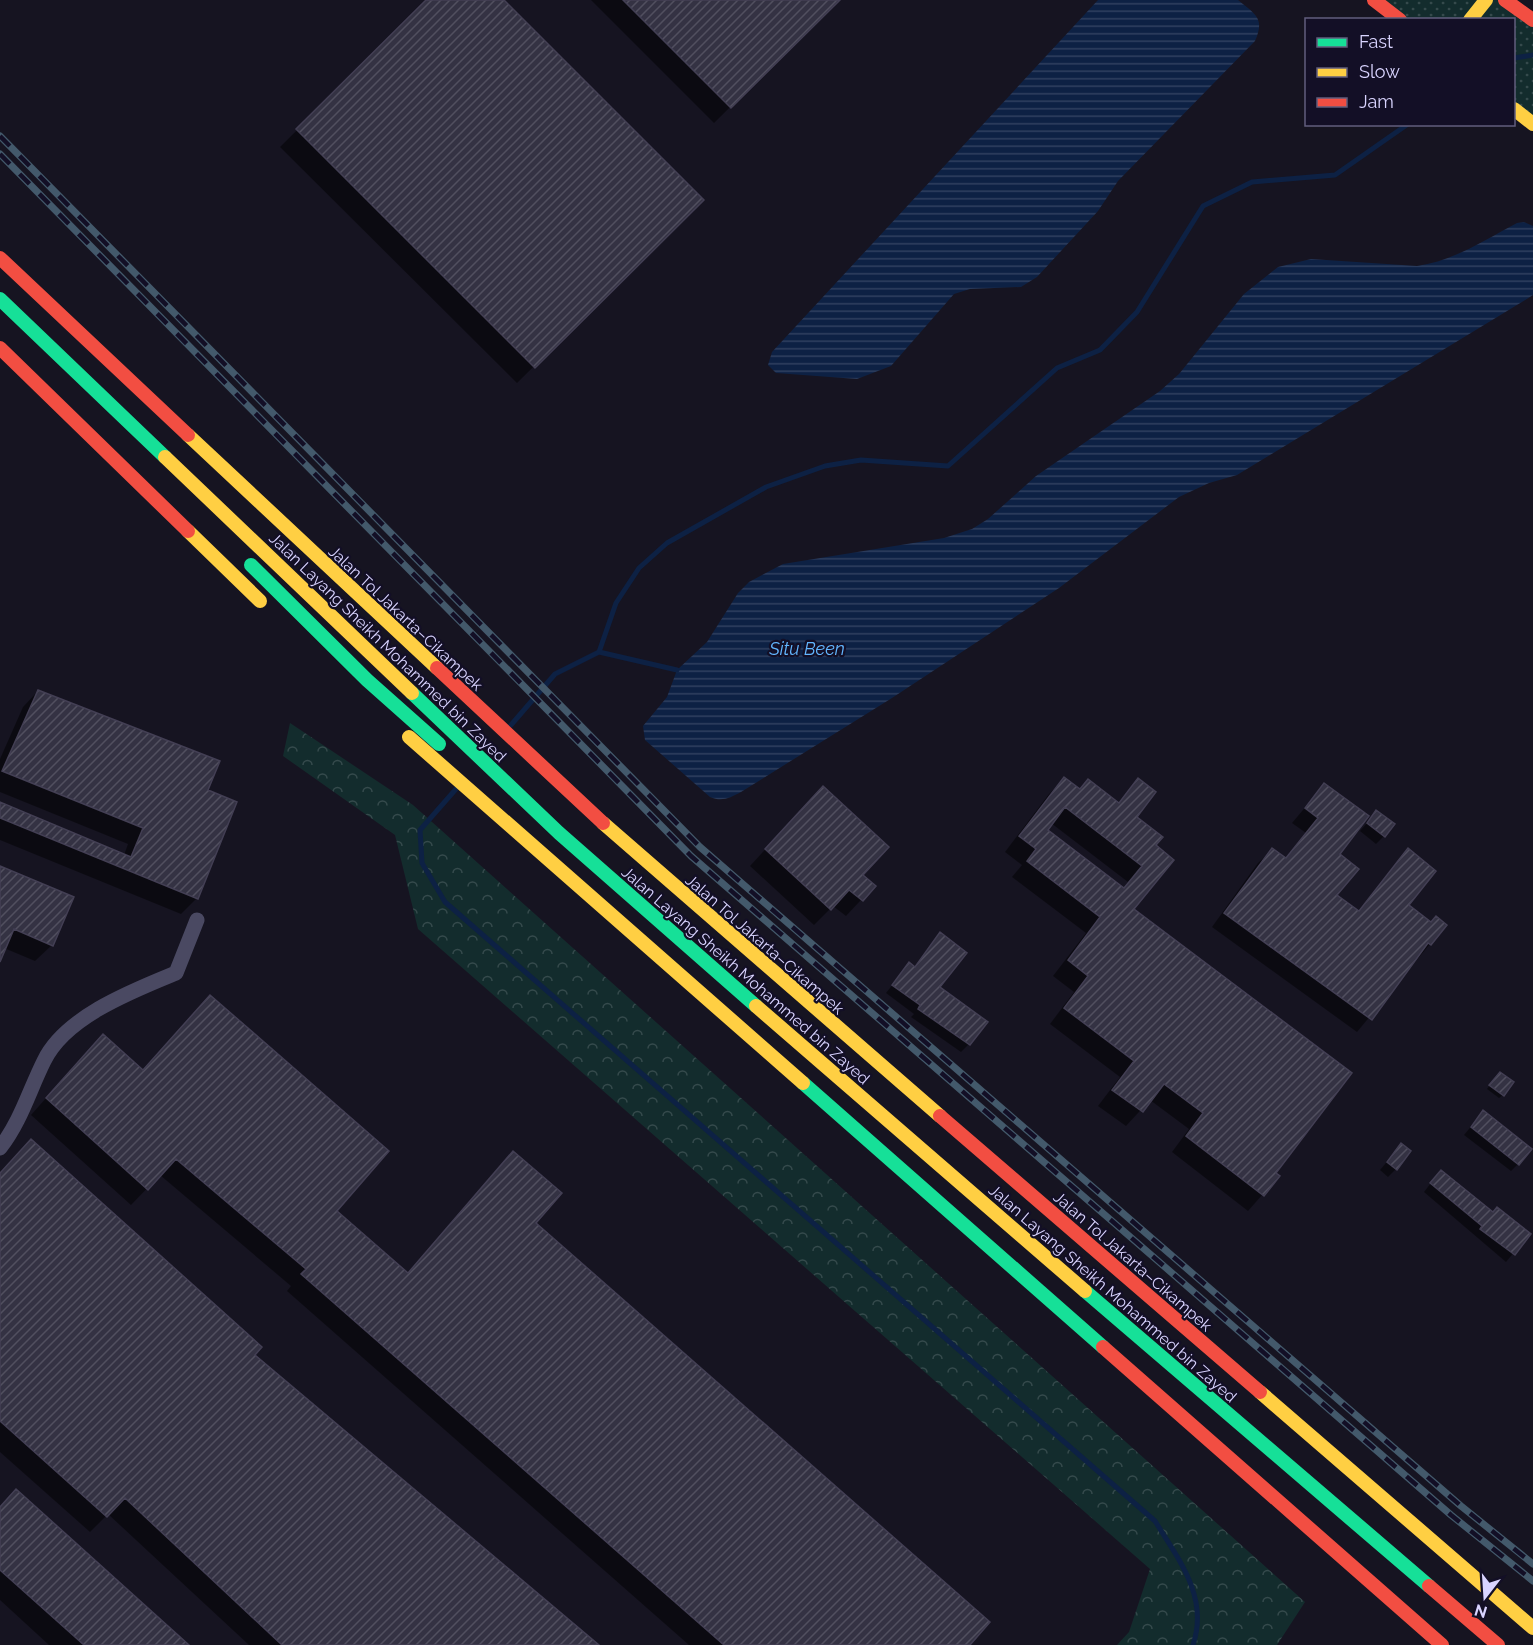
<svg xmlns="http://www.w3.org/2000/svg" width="1533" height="1645" viewBox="0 0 1533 1645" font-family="Raleway,sans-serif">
	<defs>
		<pattern id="grass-dots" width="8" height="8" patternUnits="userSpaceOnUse" patternTransform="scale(1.5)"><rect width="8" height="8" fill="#132c2d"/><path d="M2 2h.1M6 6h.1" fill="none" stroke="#354a4c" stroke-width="1.8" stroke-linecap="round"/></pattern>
		<pattern id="forest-crowns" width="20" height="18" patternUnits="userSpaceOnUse" patternTransform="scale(1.5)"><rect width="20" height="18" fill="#132c2d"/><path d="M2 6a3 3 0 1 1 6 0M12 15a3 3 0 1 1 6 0" fill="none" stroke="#354a4c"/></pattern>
		<pattern id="water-rules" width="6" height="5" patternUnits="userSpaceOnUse" patternTransform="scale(1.5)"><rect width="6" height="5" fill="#0d2144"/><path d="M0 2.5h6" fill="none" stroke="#304060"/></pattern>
		<pattern id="building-hatch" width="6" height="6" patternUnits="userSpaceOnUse" patternTransform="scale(1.5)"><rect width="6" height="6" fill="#343243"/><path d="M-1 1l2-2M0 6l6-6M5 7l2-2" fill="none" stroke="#514f5f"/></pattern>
	</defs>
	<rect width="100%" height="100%" fill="#161421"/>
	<path fill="url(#grass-dots)" d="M1374 0H1505L1533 20V124L1514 109V20L1400 19Z"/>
	<path fill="url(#forest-crowns)" d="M290 723 413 805 1305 1602 1277 1645H1117L1129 1632 1150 1569 418 929 395 835 283 756Z"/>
	<path fill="url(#water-rules)" d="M1098 0H1238C1256 15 1265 18 1255 41L1118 181 1098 211 1037 277 1021 287 970 289 954 294 891 366 857 379 776 373 768 365 772 352Z
		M1524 222 1533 226V295L1530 297 1237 475 1209 483 1179 497 1059 588 892 698 741 792C730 798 722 802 710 797L645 740 643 726 667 697 677 670 707 642 738 593 749 582 783 564 944 538 972 529 988 519 1036 476 1160 391 1179 374 1244 294 1278 267 1311 259 1417 266C1453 261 1485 240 1517 223Z"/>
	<path fill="#0007" fill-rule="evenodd" d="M428 0H501L702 200 517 383 280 147Z
		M591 0H838L714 123Z
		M38 691 206 791 197 898 181 914 0 840V804L124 855 128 844 0 792V759L23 707Z
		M1064 779 1079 790 1117 804 1139 780 1135 817 1154 846 1132 909 1273 1173 1278 1177 1248 1211 1172 1152 1189 1129 1150 1100 1126 1126 1098 1106 1120 1077 1050 1024 1074 992 1053 976 1086 933 1012 877 1022 865 1005 852 1049 794ZM1051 823 1128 882 1123 889 1046 830Z
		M1324 785 1338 854 1335 896 1357 912 1408 850 1407 905 1430 944 1357 1032 1212 927 1258 863 1272 850 1285 859 1306 833 1292 823Z
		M807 804 860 876 874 886 846 916 833 906 814 925 750 866Z
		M1377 812 1384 836 1376 844 1360 831Z
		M0 868 52 945 35 961 4 948 0 958Z
		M940 934 937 988 969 1044 961 1052 911 1017 914 1014 886 993 909 964 914 968Z
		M87 1052 142 1071 335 1211 407 1274 513 1153 534 1223 968 1645H689L287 1291 291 1286 160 1175 131 1205 31 1115Z
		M1496 1077 1503 1095 1499 1098 1487 1089Z
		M1483 1112 1518 1164 1511 1171 1464 1135Z
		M1401 1145 1396 1169 1388 1177 1380 1170Z
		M0 1173 253 1355 597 1645H249L108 1514 90 1532 0 1452Z
		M1434 1179 1492 1214 1529 1234 1506 1262 1424 1192Z
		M0 1507 182 1645H49L0 1600Z"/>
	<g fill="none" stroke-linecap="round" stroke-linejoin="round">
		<path stroke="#0d2144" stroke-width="5" d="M1514 58 1533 55
			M599 652 677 670
			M511 725 555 674 599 652 616 603 639 568 667 543 766 487 825 466 861 460 948 466 1057 368 1100 350 1137 312 1203 206 1252 182 1335 175 1408 124
			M456 789 420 830 422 863 445 902 1155 1521C1179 1560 1209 1597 1193 1645"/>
	</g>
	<path fill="url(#building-hatch)" stroke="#433f54" stroke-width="1.5" fill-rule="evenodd" d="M426 0H504L704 200 535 368 296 129Z
		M623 0H840L731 108Z
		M38 690 220 761 208 790 237 802 198 899 0 818V802L131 857 143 828 2 771Z
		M1064 777 1080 789 1088 779 1119 803 1138 778 1156 792 1137 817 1163 837 1156 845 1174 860 1134 909 1352 1073 1276 1173 1280 1176 1264 1196 1186 1136 1203 1113 1164 1084 1143 1112 1112 1090 1134 1061 1064 1008 1088 976 1068 960 1100 917 1027 861 1036 849 1019 836ZM1065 807 1142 866 1124 888 1048 830Z
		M1324 783 1369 816 1340 854 1359 869 1337 895 1359 911 1408 848 1436 871 1409 905 1431 922 1436 916 1447 925 1431 945 1428 943 1372 1020 1224 913 1272 848 1286 858 1318 818 1305 808Z
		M823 786 889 847 863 875 876 886 863 901 849 890 831 910 765 849Z
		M1376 810 1395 824 1385 837 1367 823Z
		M0 866 74 897 53 946 14 929 0 962Z
		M940 932 967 953 940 987 988 1022 970 1045 918 1009 920 1005 892 985 909 962 915 967Z
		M210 995 389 1151 337 1211 408 1273 513 1151 562 1193 536 1223 990 1622 970 1645H724L301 1274 306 1269 176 1159 148 1190 46 1098 103 1034 143 1070Z
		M1500 1072 1514 1082 1504 1096 1489 1085Z
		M1483 1110 1532 1149 1519 1165 1471 1127Z
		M31 1139 262 1347 255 1355 599 1645H282L125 1498 107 1517 0 1421V1173Z
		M1401 1143 1411 1151 1397 1170 1387 1162Z
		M1441 1170 1493 1212 1497 1207 1531 1234 1515 1255 1480 1229 1482 1226 1430 1183Z
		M16 1489 189 1645H84L0 1570V1507Z"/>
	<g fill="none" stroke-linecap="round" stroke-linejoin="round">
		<path stroke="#4a4962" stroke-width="15" d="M0 1148C21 1121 29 1091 44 1061 65 1017 132 991 176 973L197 920"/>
		<path stroke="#16e098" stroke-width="14" d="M0 299 165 457
			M251 565 367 680 439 744
			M412 693 559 833 756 1006
			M803 1083 1103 1347
			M1085 1291 1429 1586"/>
		<path stroke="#ffcf43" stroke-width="14" d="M1470 20 1486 0
			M1514 109 1533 124
			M188 435 437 668
			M165 457 412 693
			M188 531 260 601
			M409 737 803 1083
			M603 823 940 1116
			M756 1006 1085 1291
			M1260 1392 1533 1628"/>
		<path stroke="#f24e42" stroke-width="14" d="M1374 0 1400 20
			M1505 0 1533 20
			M0 258 188 435
			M0 348 188 531
			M437 668 603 823
			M940 1116 1260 1392
			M1103 1347 1442 1645
			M1429 1586 1498 1645"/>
		<g stroke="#43596b" stroke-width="7">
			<path id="rail" d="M0 136 700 847 1461 1506 1533 1564
				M0 154 691 856 1451 1515 1533 1581"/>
		</g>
		<use href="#rail" stroke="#130f26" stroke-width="4.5" stroke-dasharray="14" stroke-linecap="butt"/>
	</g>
	<g text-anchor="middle" stroke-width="4.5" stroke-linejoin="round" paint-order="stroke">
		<g font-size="16" fill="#d9d4ff" stroke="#130f26">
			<text transform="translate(406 618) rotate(43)" y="6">Jalan Tol Jakarta–Cikampek</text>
			<text transform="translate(388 647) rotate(44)" y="6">Jalan Layang Sheikh Mohammed bin Zayed</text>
			<text transform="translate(765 944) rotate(41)" y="6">Jalan Tol Jakarta–Cikampek</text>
			<text transform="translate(746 975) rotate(41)" y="6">Jalan Layang Sheikh Mohammed bin Zayed</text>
			<text transform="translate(1133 1261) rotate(41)" y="6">Jalan Tol Jakarta–Cikampek</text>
			<text transform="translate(1113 1293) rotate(41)" y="6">Jalan Layang Sheikh Mohammed bin Zayed</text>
		</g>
		<g font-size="18" font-style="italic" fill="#62b6ff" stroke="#130f26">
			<text x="807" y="655">Situ Been</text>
		</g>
	</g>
	<rect x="1305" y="18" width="210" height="108" fill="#130f26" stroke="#625e7d" stroke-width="1.5"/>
	<rect x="1317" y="38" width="30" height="9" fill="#16e098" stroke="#625e7d" stroke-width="1.5"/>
	<text x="1359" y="48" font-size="18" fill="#d9d4ff">Fast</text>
	<rect x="1317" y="68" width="30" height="9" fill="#ffcf43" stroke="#625e7d" stroke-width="1.5"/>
	<text x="1359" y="78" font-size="18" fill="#d9d4ff">Slow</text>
	<rect x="1317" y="98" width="30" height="9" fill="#f24e42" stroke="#625e7d" stroke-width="1.5"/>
	<text x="1359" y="108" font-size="18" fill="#d9d4ff">Jam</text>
	<g transform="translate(1485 1597) rotate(197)" stroke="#130f26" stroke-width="4.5" paint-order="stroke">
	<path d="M0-4.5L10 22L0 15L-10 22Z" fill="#d9d4ff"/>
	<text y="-9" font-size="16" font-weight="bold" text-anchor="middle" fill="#d9d4ff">N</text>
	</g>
</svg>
